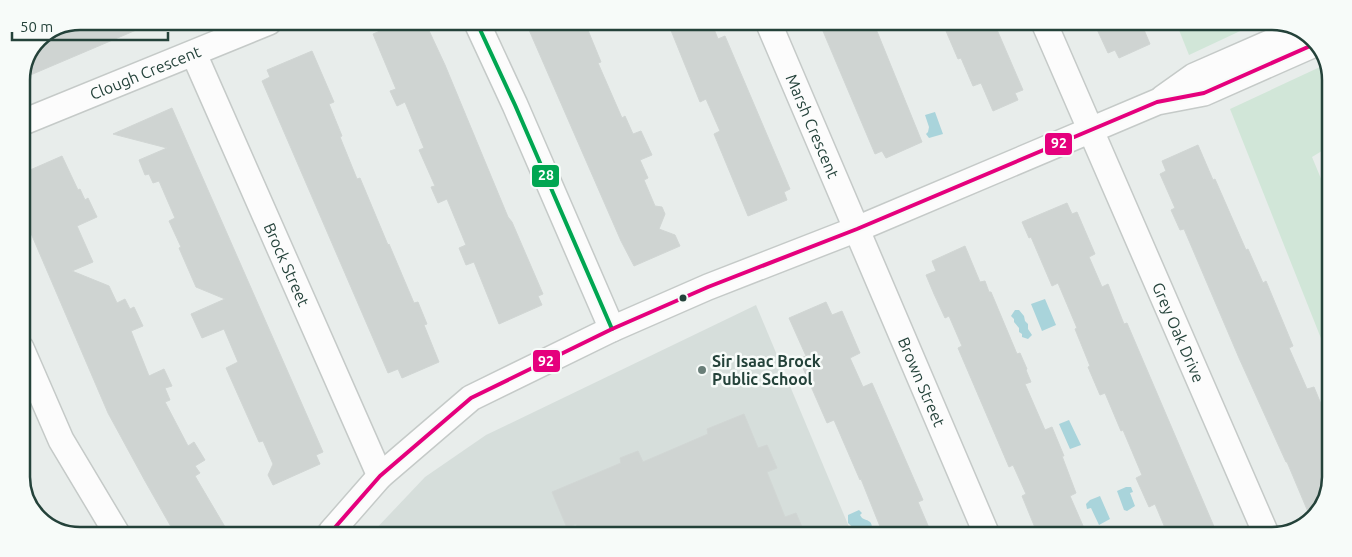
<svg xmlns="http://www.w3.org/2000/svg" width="1352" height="557" viewBox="0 0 1352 557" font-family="Ubuntu,sans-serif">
	<rect width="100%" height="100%" fill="#e8edeb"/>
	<path fill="#d6dedb" d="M756 305 852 534 372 533 425 477 486 435Z"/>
	<path fill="#d1e6d8" d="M1177 25H1253L1189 55Z
		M1320 67 1328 68 1331 76 1330 146 1312 157 1329 198 1328 356 1230 109Z"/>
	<path fill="#a9d4db" d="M935 112 943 134 929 138 926 134 928 132 929 127 925 115Z
		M1045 299 1056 325 1042 331 1031 304Z
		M1015 310H1019L1024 316 1025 321 1028 324V329L1032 335 1028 339 1022 337V334L1019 332V328L1014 322V319L1011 316Z
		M1069 420 1081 445 1070 449 1059 424Z
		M1126 487H1131L1133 492 1130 493 1135 506 1127 511 1124 510 1117 491Z
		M1100 496 1110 519 1099 525 1091 508 1087 509 1086 504 1090 500Z
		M859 510 862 513 860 515 862 518C867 521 872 520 872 528L866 533 858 532 848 523V515Z"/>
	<path fill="#cfd4d2" stroke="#d1d6d4" d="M80 21 155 22 21 79 39 38Z
		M377 22H425L445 65 508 217 512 222 543 294 538 296 542 305 499 324 474 262 466 265 459 248 466 245 447 199 438 203 431 187 435 186 419 150 424 148 405 102 397 106 390 91 396 89 373 34 380 31Z
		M526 23H585L601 62 598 63 622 118 625 116 633 134 641 131 652 155 640 160 648 178 644 180 655 206 662 207 665 214 659 229 675 235 680 246 634 266 621 241Z
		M668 23 712 24 718 39 725 36 790 189 784 192 787 200 748 216 714 134 720 131 706 99 700 102Z
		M820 24H874L922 142 886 158 882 151 875 154Z
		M943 24 995 25 1023 90 1015 93 1018 100 993 111 981 83 973 86 961 58 958 59Z
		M1095 25H1142L1150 44 1119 58 1115 50 1108 53Z
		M312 51 334 102 329 104 342 136 340 137 357 179 360 178 388 245 389 244 414 303 418 302 427 324 424 325 439 362 402 378 398 369 388 373 262 81 270 77 267 70Z
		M172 108 323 452 316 455 320 464 273 485 268 475 273 464 263 441 259 442 226 368 238 362 224 329 202 338 191 314 225 299 196 287 179 248 181 247 169 221 175 218 159 181 153 183 149 174 145 175 139 160 167 148 113 134Z
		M1198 145 1213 180 1215 179 1246 250 1248 249 1263 283 1266 281 1293 346 1289 348 1307 389 1314 387 1326 416 1322 418 1327 431 1326 499 1311 519 1287 462H1286L1239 358 1184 229 1180 230 1171 210 1175 208 1160 174 1166 171 1162 161Z
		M62 156 78 190 80 189 85 200 88 198 97 217 77 226 93 262 72 271 109 286 117 303 125 299 130 309 134 307 143 326 131 331 149 376 164 369 172 386 165 388 170 400 165 402 188 446 194 442 205 460 195 466 200 473 195 476 228 532H174L145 481 108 413 21 210V174Z
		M1067 203 1072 214 1077 212 1095 254 1089 257 1102 287 1108 284 1124 324 1127 323 1218 536 1168 535 1155 504 1149 507 1136 478 1142 475 1123 430 1121 431 1105 393 1100 395 1088 367 1090 366 1075 329 1077 328 1058 283 1052 286 1031 237 1029 238 1022 222Z
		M965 246 980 282 985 281 989 292H991L1017 354 1020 353 1027 369 1026 370 1031 382 1025 384 1045 430 1052 427 1064 456H1062L1076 493 1070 496 1087 535H1038L1022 496 1026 494 1013 465 1009 467 958 348 962 346 949 316 945 318 934 294 926 275 936 271 932 261Z
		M826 302 832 315 842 311 860 353 850 358 863 387 872 383 923 500 918 502 932 535 883 534 861 479 860 480 834 420 827 423 799 359 806 356 789 318Z
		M744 414 758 448 767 445 777 468 767 472 785 517 796 513 805 534 579 533 576 524 567 528 552 492 621 463 620 458 638 451 643 462 708 434 707 429Z"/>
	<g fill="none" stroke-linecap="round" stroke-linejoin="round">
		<g stroke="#c5cac8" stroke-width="28">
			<g id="street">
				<path d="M477 23 515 105 612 329"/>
				<path id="s1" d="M769 24 987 535"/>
				<path id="s2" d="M1045 25 1267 536"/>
				<path id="s3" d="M194 54 380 476"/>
				<path d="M1163 98 1194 76 1283 37 1297 28"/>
				<path id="s4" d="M21 123 269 22"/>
				<path d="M21 348 61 440 116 532"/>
				<path d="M331 532 380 476 471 398 612 329 708 287 857 229 1157 102 1204 93 1317 43"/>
			</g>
		</g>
		<use href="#street" stroke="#fcfcfc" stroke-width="25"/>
		<g stroke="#f7fbf9" stroke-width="8">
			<path id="bus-1" d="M477 23 515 105 612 329"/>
		</g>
		<g stroke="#f7fbf9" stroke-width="8">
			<path id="bus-2" d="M331 532 380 476 471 398 612 329 708 287 857 229 1157 102 1204 93 1317 43"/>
		</g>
		<use href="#bus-1" stroke="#00a651" stroke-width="4"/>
		<use href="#bus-2" stroke="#e5007d" stroke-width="4"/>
	</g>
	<circle fill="#24423a" stroke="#f7fbf9" stroke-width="2" cx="683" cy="298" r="4.5"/>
	<circle fill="#697e78" stroke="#f7fbf9" stroke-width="2" cx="702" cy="370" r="5"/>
	<g text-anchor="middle" stroke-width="5" stroke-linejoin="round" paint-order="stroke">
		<g font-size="16" fill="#24423a" stroke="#f7fbf9">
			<text dy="6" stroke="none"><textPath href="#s4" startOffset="134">Clough Crescent</textPath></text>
			<text dy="6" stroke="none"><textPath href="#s1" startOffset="111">Marsh Crescent</textPath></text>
			<text dy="6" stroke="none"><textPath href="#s3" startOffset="230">Brock Street</textPath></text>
			<text dy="6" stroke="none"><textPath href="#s2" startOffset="335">Grey Oak Drive</textPath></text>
			<text dy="6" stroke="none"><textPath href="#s1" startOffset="389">Brown Street</textPath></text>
		</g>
		<g font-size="16" font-weight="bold" fill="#24423a" stroke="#f7fbf9" text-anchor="start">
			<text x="712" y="367">Sir Isaac Brock<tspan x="712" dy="18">Public School</tspan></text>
		</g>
	</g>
	<path d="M0 0H1352V557H0ZM80 30H1272A50 50 0 0 1 1322 80V477A50 50 0 0 1 1272 527H80A50 50 0 0 1 30 477V80A50 50 0 0 1 80 30Z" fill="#f7fbf9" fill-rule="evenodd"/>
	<path fill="none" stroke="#24423a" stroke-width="2.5" d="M80 30H1272A50 50 0 0 1 1322 80V477A50 50 0 0 1 1272 527H80A50 50 0 0 1 30 477V80A50 50 0 0 1 80 30Z"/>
	<g stroke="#f7fbf9" stroke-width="2">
		<rect x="1044" y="132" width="29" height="24" rx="5" fill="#e5007d"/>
		<rect x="531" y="164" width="29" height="24" rx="5" fill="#00a651"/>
		<rect x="532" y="349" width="29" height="24" rx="5" fill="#e5007d"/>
	</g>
	<g font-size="14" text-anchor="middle" font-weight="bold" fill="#fff">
		<text x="1059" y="148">92</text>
		<text x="546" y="180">28</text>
		<text x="546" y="366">92</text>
	</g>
	<path d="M12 32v8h156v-8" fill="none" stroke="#24423a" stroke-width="2.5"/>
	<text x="20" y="32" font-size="15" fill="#24423a" stroke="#f7fbf9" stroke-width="4" paint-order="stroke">50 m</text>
</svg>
